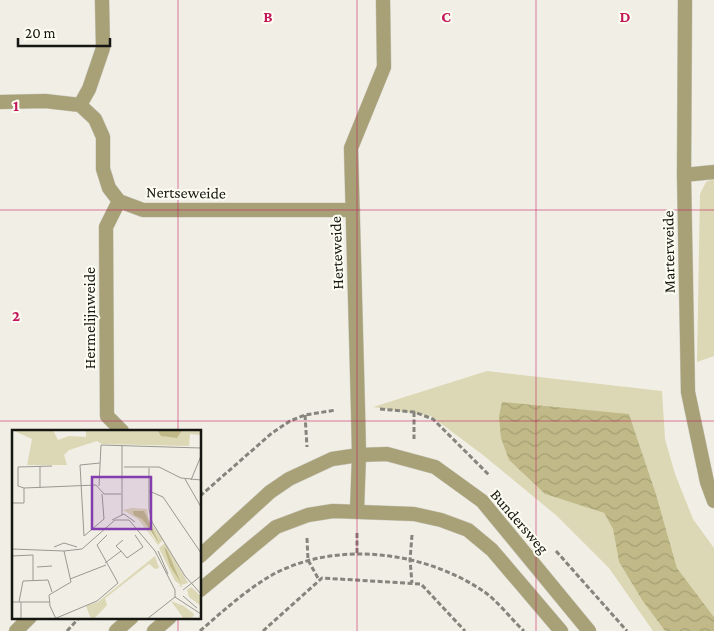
<svg xmlns="http://www.w3.org/2000/svg" width="714" height="631" viewBox="0 0 714 631" font-family="'Crimson Pro',serif">
	<defs>
		<pattern id="water-waves" width="16" height="10" patternUnits="userSpaceOnUse" patternTransform="scale(1.25)"><rect width="16" height="10" fill="#c1ba88"/><path d="M0 5q4-4 8 0t8 0" fill="none" stroke="#a59f74"/></pattern>
	</defs>
	<rect width="100%" height="100%" fill="#f1efe5"/>
	<path fill="#dcd7b4" d="M714 178V356L697 362 700 194 706 182Z
		M487 371 662 391 665 439 675 474 693 519 714 548V617L677 568 656 494 629 414 509 460 545 494 604 513 613 529 619 562 642 600 665 631H653L609 568 557 516 483 455 431 416 373 407Z"/>
	<path fill="url(#water-waves)" d="M502 402 629 414 656 494 677 568 714 617V631H665L642 600 619 562 613 529 604 513 545 494 509 460 501 438 499 416Z"/>
	<g fill="none" stroke-linecap="round" stroke-linejoin="round">
		<g stroke="#ceccc3" stroke-width="15">
			<path id="minor" d="M685 0 684 175 688 392 707 482 714 501
				M0 102 45 101 80 105 95 119 103 137V169L109 188 119 201 143 210H353
				M80 105 89 89 103 48 102 0
				M684 175 714 172
				M119 201 106 227 107 416 122 431
				M357 511 359 455 358 409 351 148 384 67 383 0
				M16 631 30 617"/>
		</g>
		<g stroke="#ceccc3" stroke-width="15">
			<path id="tertiary" d="M200 556 270 492 289 479 332 459 359 455 387 454 435 467 482 501 589 631
				M200 590 276 527 308 515 333 511 414 514 441 520 468 530 492 550 561 631
				M116 631 132 617
				M154 631 170 617"/>
		</g>
		<path stroke="#85847d" stroke-width="3" stroke-dasharray="5 2.5" stroke-linecap="butt" d="M380 409 414 412 433 419 489 475
			M414 412V439
			M305 415 307 447
			M200 496 272 433 290 421 305 415 336 410
			M357 533V555
			M412 535 410 560 412 583
			M307 538 308 560 319 580
			M556 551 627 631
			M67 631 80 617
			M200 631C223 611 246 590 272 575 336 540 424 551 483 591 497 600 511 619 524 631
			M263 631 322 578 421 584 465 631"/>
		<use href="#minor" stroke="#a8a178" stroke-width="14"/>
		<use href="#tertiary" stroke="#a8a178" stroke-width="14"/>
	</g>
	<path fill="none" stroke="#c2185b" stroke-width="1" stroke-opacity="0.55" d="M178 0V431M357 0V631M536 0V631M0 210H714M0 421H714M178 617V631"/>
	<g text-anchor="middle" stroke-width="4" stroke-linejoin="round" paint-order="stroke">
		<g font-size="16" fill="#161612" stroke="#fefdf2">
			<text transform="translate(186 192) rotate(1)" y="6">Nertseweide</text>
			<text transform="translate(668 252) rotate(-91)" y="6">Marterweide</text>
			<text transform="translate(336 253) rotate(-92)" y="6">Herteweide</text>
			<text transform="translate(89 318) rotate(-90)" y="6">Hermelijnweide</text>
			<text transform="translate(520 521) rotate(49)" y="6">Bundersweg</text>
		</g>
	</g>
	<g transform="translate(12 430)">
		<rect width="189" height="189" fill="#f1efe5"/>
		<path d="M0 0H41L46 10 57 6 74 7V0H189V5L178 4 177 16 90 14 85 11 57 20 52 25 55 35H15L20 9ZM120 78 135 79 137 90 151 110 146 115 126 89 111 80ZM132 81 136 94 145 113 130 89 122 83ZM153 113 176 153 169 155 171 157 166 156 169 155 163 151 147 118ZM179 157 189 166V176L177 167 175 160ZM93 168 95 175 82 189 78 180ZM159 171 172 176 182 184 181 187 172 189Z" fill="#dcd7b4" fill-rule="evenodd"/>
		<path d="M143 126 147 138 143 139 137 134 78 180 82 189H79L74 176 86 172Z" fill="#dcd7b4"/>
		<path d="M128 0H156L161 1 170 0 165 8 149 6 146 1ZM121 81H132L147 113 130 89 122 85ZM152 117 155 120 169 153 158 136Z" fill="#c1ba88"/>
		<path fill="none" stroke="#999891" stroke-width="1" d="M88 33 68 35 72 106 92 89 90 64M112 37H147L169 48 189 50M137 38V79L140 92 173 146 189 164M173 49 189 77M179 50 189 26M87 56 89 15 189 18M12 58 6 56V37L40 36M28 58V36M137 61 151 67 189 123M0 73H12V58L84 55 92 64H109M110 85V15M100 90 112 84 123 92M42 117 52 113 65 117M0 119 52 121 70 119 103 90H117L143 121 163 160V167L189 184M109 121 104 116 111 110M146 121 156 144M0 126 21 125V150M93 133 109 121 115 128 131 117 123 105M25 137 40 136M58 149 94 135M171 160 189 146M171 166 185 178M0 172H37M7 172 11 151 36 150 40 162M9 189V172M42 189 85 171 106 153 85 115 95 105M44 189 38 176 37 165 59 152 52 121M135 189 163 167"/>
		<path fill="#843daf" fill-opacity="0.15" stroke="#843daf" stroke-width="2.5" d="M80 47H139V99H80Z"/>
		<rect width="189" height="189" fill="none" stroke="#161612" stroke-width="2.5"/>
	</g>
	<g font-size="16" text-anchor="middle" font-weight="bold" fill="#c2185b" stroke="#fefdf2" stroke-width="4" stroke-linejoin="round" paint-order="stroke">
		<text x="268" y="22">B</text>
		<text x="446" y="22">C</text>
		<text x="625" y="22">D</text>
		<text x="16" y="111">1</text>
		<text x="16" y="321">2</text>
	</g>
	<path d="M18 38v8h92v-8" fill="none" stroke="#161612" stroke-width="2.5"/>
	<text x="25" y="38" font-size="15" fill="#161612" stroke="#fefdf2" stroke-width="4" paint-order="stroke">20 m</text>
</svg>
